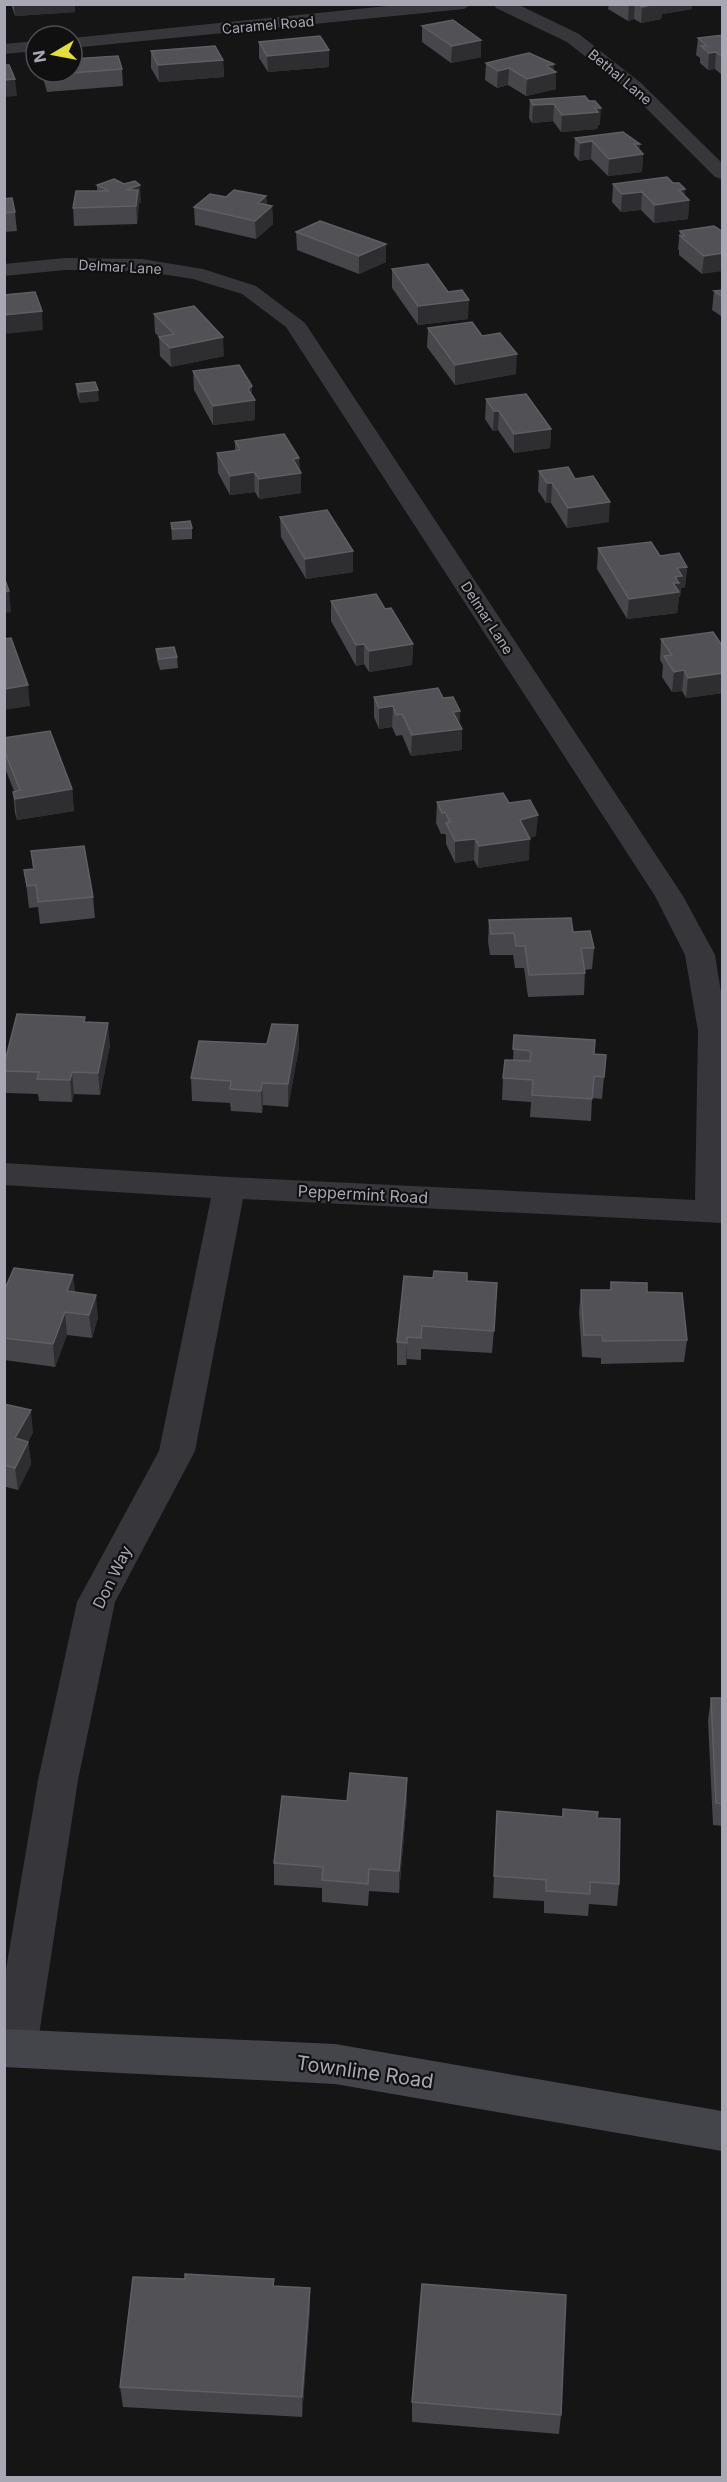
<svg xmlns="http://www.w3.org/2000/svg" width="727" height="2482" viewBox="0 0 727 2482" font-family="Inter,sans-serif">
	<rect width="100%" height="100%" fill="#151516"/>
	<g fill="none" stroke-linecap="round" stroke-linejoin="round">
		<path fill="#37363b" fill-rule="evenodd" d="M407 4H472L464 9 72 48V38Z
			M494 4H517L579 34 641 83 722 163V179L715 177 629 91 567 42 496 8Z
			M36 41V51L4 54V44Z
			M65 258 142 259 203 269 256 286 305 323 683 896 715 955 722 999V1223L243 1199 195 1451 115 1602 78 1780 37 2048 30 2062 15 2067 4 2064V1981L38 1780 77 1602 159 1451 211 1198 4 1185V1163L229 1177 695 1200 698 1031 685 955 655 896 286 327 242 294 193 279 142 271 65 270 4 276V264Z"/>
		<path fill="#44444b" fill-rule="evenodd" d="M4 2029 335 2044 722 2111V2151L335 2084 4 2067Z"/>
	</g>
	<path fill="#46464b" d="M11 4H75V12L15 16Z
		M609 4H692V9L662 14 661 19 641 23 634 19 628 21 608 9Z
		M422 26 481 57 451 63 422 42Z
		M723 35V74H721L715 69 708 70 700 63V58L696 55 698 38Z
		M259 42 329 67 268 72 259 58Z
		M151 51 223 60 224 77 159 82 151 68Z
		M486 63 554 64V71L556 72V89L526 96 508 85 497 88 485 80Z
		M122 69 123 86 47 92 43 78V72H72Z
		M585 96 600 125H598L597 129 561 132 553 121 532 123 529 118 530 100Z
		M575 138 640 150 643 154 642 172 608 176 591 159 579 161 574 155Z
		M613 184 684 195 689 200 688 219 654 223 641 210 621 212 612 202Z
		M97 185 141 203H139L137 224 74 226 73 208 97 191Z
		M266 196 267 205 272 206 273 224 256 239 195 225 194 207 226 197Z
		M4 199 15 212 17 231 4 232Z
		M714 226 702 274 679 255V250L678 249 680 231Z
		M296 232 386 262 359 274 297 250Z
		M392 269 448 292 468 319 418 325 392 288Z
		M723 290V316H721L712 310 714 291Z
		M154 314 224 356 171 367 160 356 159 337 155 333Z
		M428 328 482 336 516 374 455 385 427 347Z
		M193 371 252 386V396L255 400V420L213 425 194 390Z
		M76 384 99 401 80 403 77 394Z
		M486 399 551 429 550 448 514 453 498 430 493 431 485 419Z
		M235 441 299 458 301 493 259 499 255 492 230 495 218 473 217 453 235 451Z
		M539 471 575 479 609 522 567 528 551 503H546L538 491Z
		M280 517 353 551V572L306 579 281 537Z
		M171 523 192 528V539L172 540Z
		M598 548 660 556 687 567 685 587 681 588 680 597H679L677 613 627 619 597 569Z
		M331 601 385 609 413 644 412 665 369 672 364 664 356 666 331 621Z
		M661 639 723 647V693L686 698 682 691 672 692 662 677 663 665 660 660Z
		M156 649 177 657 178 668 160 670 157 660Z
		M374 697 443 698 460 711 459 723 462 750 411 756 402 735 396 736 392 727 379 729 374 717Z
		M4 738 72 789 74 811 17 820 15 813 13 792 14 791 4 766Z
		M437 802 509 803 536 836 529 838V860L478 868 474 860 455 863 446 844V836L445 834H441L436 823Z
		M31 851 93 897 95 918 40 924 38 907 29 908 27 891 24 870 33 869Z
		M489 920 573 932 594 948 592 969 585 970 584 995 528 997 524 968H515L513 955H490L488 942Z
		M86 1022 110 1045 100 1095 74 1094 72 1102 39 1101 38 1094 6 1093 4 1065Z
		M298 1025 299 1047 288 1107 263 1105 262 1113 231 1111 230 1103 192 1101 191 1078 267 1044Z
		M514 1035 594 1054 606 1055 602 1099 592 1098 591 1121 530 1117 531 1102 502 1100 503 1078 513 1060Z
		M467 1281 496 1306 492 1353 421 1349V1360L407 1359 406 1365H397V1342Z
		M611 1282 647 1292 687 1340 684 1362 601 1364V1358L582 1357 579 1312 581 1290H610Z
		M4 1291 75 1292 98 1317 92 1338 67 1335 55 1367 4 1360Z
		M4 1404 33 1432 28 1442 31 1464 18 1490 6 1487 4 1490Z
		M711 1698H723V1826L713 1825 708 1720Z
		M407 1778V1800L399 1893 369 1891 368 1906 322 1902V1888L274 1885V1863L347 1801Z
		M563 1809 597 1818 619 1884 617 1906 589 1904 588 1916 544 1913V1901L493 1898 497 1811 562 1816Z
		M274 2286 310 2288V2308L302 2417 123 2407 120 2387Z
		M412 2402 561 2415 559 2434 412 2422Z"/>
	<path fill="#2e2e31" d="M14 4H75V12L15 16Z
		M629 4H635L634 19 628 21Z
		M654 4H692V9L662 14 661 19 641 23 642 7Z
		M481 40V57L451 63 452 46Z
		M329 50V67L268 72 267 56Z
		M716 52 715 69 708 70 709 53Z
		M223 60 224 77 159 82 158 65Z
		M554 64V73L556 72V89L526 96 527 79 546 66Z
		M509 68 508 85 497 88 498 71Z
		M15 79 17 96 4 97V80Z
		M554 104 553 121 532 123 533 105Z
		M595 108H601L600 125H598L597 129 561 132 562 115Z
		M592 141 591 159 579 161 580 143Z
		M634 144H640L639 155 643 154 642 172 608 176 609 159Z
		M140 185 141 203H139L137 224 136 204 126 190Z
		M685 189 684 201 689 200 688 219 654 223 655 205 679 190Z
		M642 192 641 210 621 212 622 194Z
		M266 196 267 211 272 206 273 224 256 239 255 221 258 203Z
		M386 244V262L359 274V256Z
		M723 253V271L702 274 704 256Z
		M469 300 468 319 418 325V306Z
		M42 311 43 330 4 334V315Z
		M223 337 224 356 171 367 170 348Z
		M517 354 516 374 455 385V365Z
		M252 386V401L255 400V420L213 425V406L248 389Z
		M98 390 99 401 80 403 79 392Z
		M494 411H499L498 430 493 431Z
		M551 429 550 448 514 453V434Z
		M299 458V473H301V493L259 499V479L293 459Z
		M254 472 255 492 230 495V476Z
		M547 483H552L551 503H546Z
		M610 502 609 522 567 528 568 508Z
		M353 551V572L306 579 305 559Z
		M687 567 685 587 681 588 680 597H679L677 613 627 619 629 599 673 583 677 568Z
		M9 591 11 612 4 613V592Z
		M364 644V664L356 666V645Z
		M413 644 412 665 369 672V651Z
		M684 670 682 691 672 692 674 672Z
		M723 673V693L686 698 688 678Z
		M28 685 30 706 4 710V689Z
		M393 706 392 727 379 729V708Z
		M460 711 459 729H462V750L411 756 412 735 453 712Z
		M72 789 74 811 17 820 15 799Z
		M538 815 536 836 526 839H530L529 860 478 868 479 846 520 820Z
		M475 839 474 860 455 863V841Z
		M108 1023 110 1045 100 1095 98 1073Z
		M298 1025 299 1047 288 1107V1084Z
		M72 1072 74 1094 72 1102 70 1080Z
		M262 1083 263 1105 262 1113 261 1091Z
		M73 1275 76 1298 70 1314 67 1291Z
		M96 1295 98 1317 92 1338 89 1315Z
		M65 1312 67 1335 55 1367 53 1344Z
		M407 1337V1359L406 1365 407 1343Z
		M31 1410 33 1432 28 1442 31 1464 18 1490 15 1468V1438Z
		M407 1778V1800L399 1893V1871Z
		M310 2288V2308L302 2417V2397Z"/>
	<path fill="#515156" stroke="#5e5e65" stroke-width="1.5" d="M638 4H654L642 7Z
		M453 20 481 40 452 46 422 26Z
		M723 35V57L716 52 709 53 701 46H707L698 38Z
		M320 36 329 50 267 56 259 42Z
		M215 46 223 60 158 65 151 51Z
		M529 53 554 64 546 66 556 72 527 79 509 68 498 71 486 63Z
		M118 56 122 69 46 75 45 72H72V59Z
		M4 65H9L15 79 4 80Z
		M585 96 589 101H595L601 108H595L598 112 562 115 554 104 533 105 530 100Z
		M623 132 640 144H634L643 154 609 159 592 141 580 143 575 138Z
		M667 177 673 183H679L685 189 679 190 689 200 655 205 642 192 622 194 613 184Z
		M114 179 124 184 135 181 140 185 126 190H138L136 206 73 208 76 191H109L97 185Z
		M234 190 266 196 258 203 272 206 255 221 194 207 210 194 226 197Z
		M12 198 15 212 4 213V199Z
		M320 221 386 244 359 256 296 232Z
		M714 226 723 232V253L704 256 680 236H685L680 231Z
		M428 264 448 292 462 290 469 300 418 306 392 269Z
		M723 290V297L714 291Z
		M35 292 42 311 4 315V295Z
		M194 306 223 337 170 348 159 337 174 334 154 314Z
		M472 322 482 336 500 333 517 354 455 365 428 328Z
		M239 365 252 386 248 389 255 400 213 406 193 371Z
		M95 382 98 390 79 392 76 384Z
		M526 394 551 429 514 434 499 411H494L486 399Z
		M284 434 299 458 293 459 301 473 259 479 254 472 230 476 217 453 240 450 235 441Z
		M568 467 575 479 593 476 610 502 568 508 552 483H547L539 471Z
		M327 510 353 551 305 559 280 517Z
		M190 521 192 528 172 529 171 523Z
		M651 542 660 556 679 553 687 567 677 568 682 576 675 577 679 583H673L679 592 629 599 598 548Z
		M4 580H5L9 591 4 592Z
		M376 594 385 609 391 608 413 644 369 651 364 644 356 645 331 601Z
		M713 632 723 647V673L688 678 684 670 674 672 664 656 672 655 661 639Z
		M11 638 28 685 4 689V639Z
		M174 647 177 657 159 659 156 649Z
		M438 688 443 698 453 697 460 711 453 712 462 729 412 735 402 714 396 715 393 706 379 708 374 697Z
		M50 731 72 789 15 799 13 792 20 790 4 750V738Z
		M503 793 509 803 530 800 538 815 520 820 530 839 479 846 475 839 455 841 446 823 450 822 445 812 442 813 437 802Z
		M84 846 93 897 38 902 36 885 27 886 24 870 34 869 31 851Z
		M571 918 573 932 590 931 594 948H581L585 973 529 975 525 946H516L514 933 491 934 489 920Z
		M17 1014 85 1017 84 1022 108 1023 98 1073 72 1072 70 1080 37 1079 39 1072 4 1071V1065Z
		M272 1024 298 1025 288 1084 262 1083 261 1091 230 1089 231 1081 191 1078 199 1041 267 1044Z
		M514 1035 595 1040 594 1054 606 1055 604 1077 594 1076 592 1099 532 1095 533 1080 503 1078 505 1060 530 1061 531 1051 513 1049Z
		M14 1268 73 1275 67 1291 96 1295 89 1315 65 1312 53 1344 4 1338V1291Z
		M434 1271 467 1273V1281L497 1283 494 1331 422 1326 421 1338 407 1337V1343L397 1342 404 1276 433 1278Z
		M611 1282 647 1283V1292L682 1293 687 1340 603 1341 602 1335H584L581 1290H611Z
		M4 1404 31 1410 15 1438 28 1442 15 1468 4 1465Z
		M711 1698H723V1804L716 1803Z
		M350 1773 407 1778 399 1871 369 1869 368 1884 322 1880 323 1867 274 1863 282 1796 347 1801Z
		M563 1809 598 1812 597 1818 620 1819 619 1884 590 1882V1894L546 1891V1880L494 1876 497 1811 563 1817Z
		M185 2274 274 2279 273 2286 310 2288 302 2397 120 2387 133 2277 185 2279Z
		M422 2284 566 2295 561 2415 412 2402Z"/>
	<g text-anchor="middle" stroke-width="4.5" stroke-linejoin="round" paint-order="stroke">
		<g font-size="14" fill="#a8a8b5" stroke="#101011">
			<text transform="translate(268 25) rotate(-5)" y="5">Caramel Road</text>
			<text transform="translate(620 77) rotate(40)" y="5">Bethal Lane</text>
			<text transform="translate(120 267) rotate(3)" y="5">Delmar Lane</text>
			<text transform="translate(487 618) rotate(57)" y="5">Delmar Lane</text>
		</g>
		<g font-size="16" fill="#a8a8b5" stroke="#101011">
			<text transform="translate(363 1194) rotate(3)" y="6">Peppermint Road</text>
			<text transform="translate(112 1577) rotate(-64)" y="6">Don Way</text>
		</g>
		<g font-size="20" fill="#a8a8b5" stroke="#101011">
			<text transform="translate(365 2072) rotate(8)" y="7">Townline Road</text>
		</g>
	</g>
	<rect width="727" height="2482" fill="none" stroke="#a8a8b5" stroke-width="12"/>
	<g transform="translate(54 54) rotate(260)"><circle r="28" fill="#101011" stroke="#4d4d53" stroke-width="1.5"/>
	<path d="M0-4.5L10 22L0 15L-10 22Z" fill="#e2dd40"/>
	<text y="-9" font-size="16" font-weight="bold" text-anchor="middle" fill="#a8a8b5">N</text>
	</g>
</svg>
